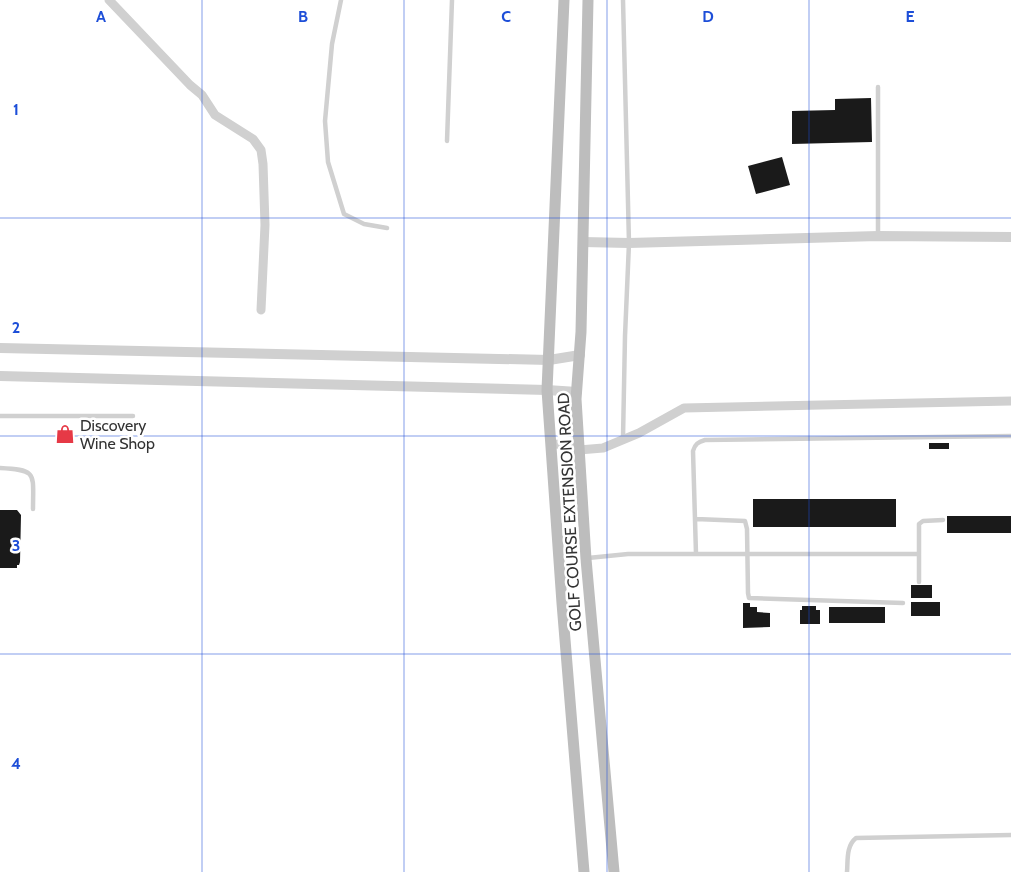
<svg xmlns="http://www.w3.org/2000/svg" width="1011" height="872" viewBox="0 0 1011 872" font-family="Cabin,sans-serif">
	<rect width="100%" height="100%" fill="#fff"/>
	<path fill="#1a1a1a" d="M871 98 872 142 792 144V111L835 110V99Z
		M782 157 790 185 756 194 748 166Z
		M929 443H949V449H929Z
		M753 499H896V527H753Z
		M0 510H17L21 515 20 562 19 565H17V568H0Z
		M947 516H1011V533H947Z
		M911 585H932V598H911Z
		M911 602H940V616H911Z
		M743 603H750V607H757V612L770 613V627L743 628Z
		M802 606H816V610H820V624H800V610H802Z
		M829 607H885V623H829Z"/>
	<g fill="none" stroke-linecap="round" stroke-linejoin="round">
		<path stroke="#d0d0d0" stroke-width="4.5" d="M341 0 332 44 325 121 328 162 344 214 364 224 387 228
			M623 0 629 243 625 336 623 438
			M878 87V235
			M447 141 452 0
			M0 416H133
			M0 468C38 470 33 473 33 509
			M696 519 745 521 747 529 748 593 749 598 903 603
			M696 554 693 451C695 444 698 442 705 440L1011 436
			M588 558 628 554H919
			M919 582V524L923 521 943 520
			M847 872C848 860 846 846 856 838L1011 835"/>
		<path stroke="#d0d0d0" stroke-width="9" d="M109 0 190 85 202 95 215 115 253 139 261 150 263 164 265 225 261 310
			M551 444 578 445
			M579 450 603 448 639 433 684 408 1011 401"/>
		<path stroke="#d0d0d0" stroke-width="10" d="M583 242 629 243 878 236 1011 237
			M0 348 549 360 580 355
			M0 376 547 390 577 392"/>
		<path stroke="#bdbdbd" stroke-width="11" d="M564 0 547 390 562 603 584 872
			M588 0 581 332 576 399 586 559 614 872"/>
	</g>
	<path fill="none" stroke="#1d4ed8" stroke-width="1" stroke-opacity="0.55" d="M202 0V872M404 0V872M607 0V872M809 0V872M0 218H1011M0 436H1011M0 654H1011"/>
	<defs>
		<g id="shop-bare" transform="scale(1.5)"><path d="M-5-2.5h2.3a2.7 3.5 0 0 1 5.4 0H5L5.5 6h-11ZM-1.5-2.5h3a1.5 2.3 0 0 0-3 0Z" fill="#e63946" stroke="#fff" stroke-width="2.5" paint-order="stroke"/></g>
	</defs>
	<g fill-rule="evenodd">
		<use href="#shop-bare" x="65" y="434"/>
	</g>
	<g text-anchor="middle" stroke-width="5" stroke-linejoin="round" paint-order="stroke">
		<g font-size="16" fill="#333" stroke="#fff" text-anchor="start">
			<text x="80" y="431">Discovery<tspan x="80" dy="18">Wine Shop</tspan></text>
		</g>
		<g font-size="16" fill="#333" stroke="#fff">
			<text transform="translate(569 512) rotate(-93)" y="6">GOLF COURSE EXTENSION ROAD</text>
		</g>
	</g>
	<g font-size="16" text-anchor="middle" font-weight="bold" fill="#1d4ed8" stroke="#fff" stroke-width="5" stroke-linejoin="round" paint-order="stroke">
		<text x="101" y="22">A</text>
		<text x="303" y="22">B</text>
		<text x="506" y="22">C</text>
		<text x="708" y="22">D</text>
		<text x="910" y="22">E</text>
		<text x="16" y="115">1</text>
		<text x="16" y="333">2</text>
		<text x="16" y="551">3</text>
		<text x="16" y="769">4</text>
	</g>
</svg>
